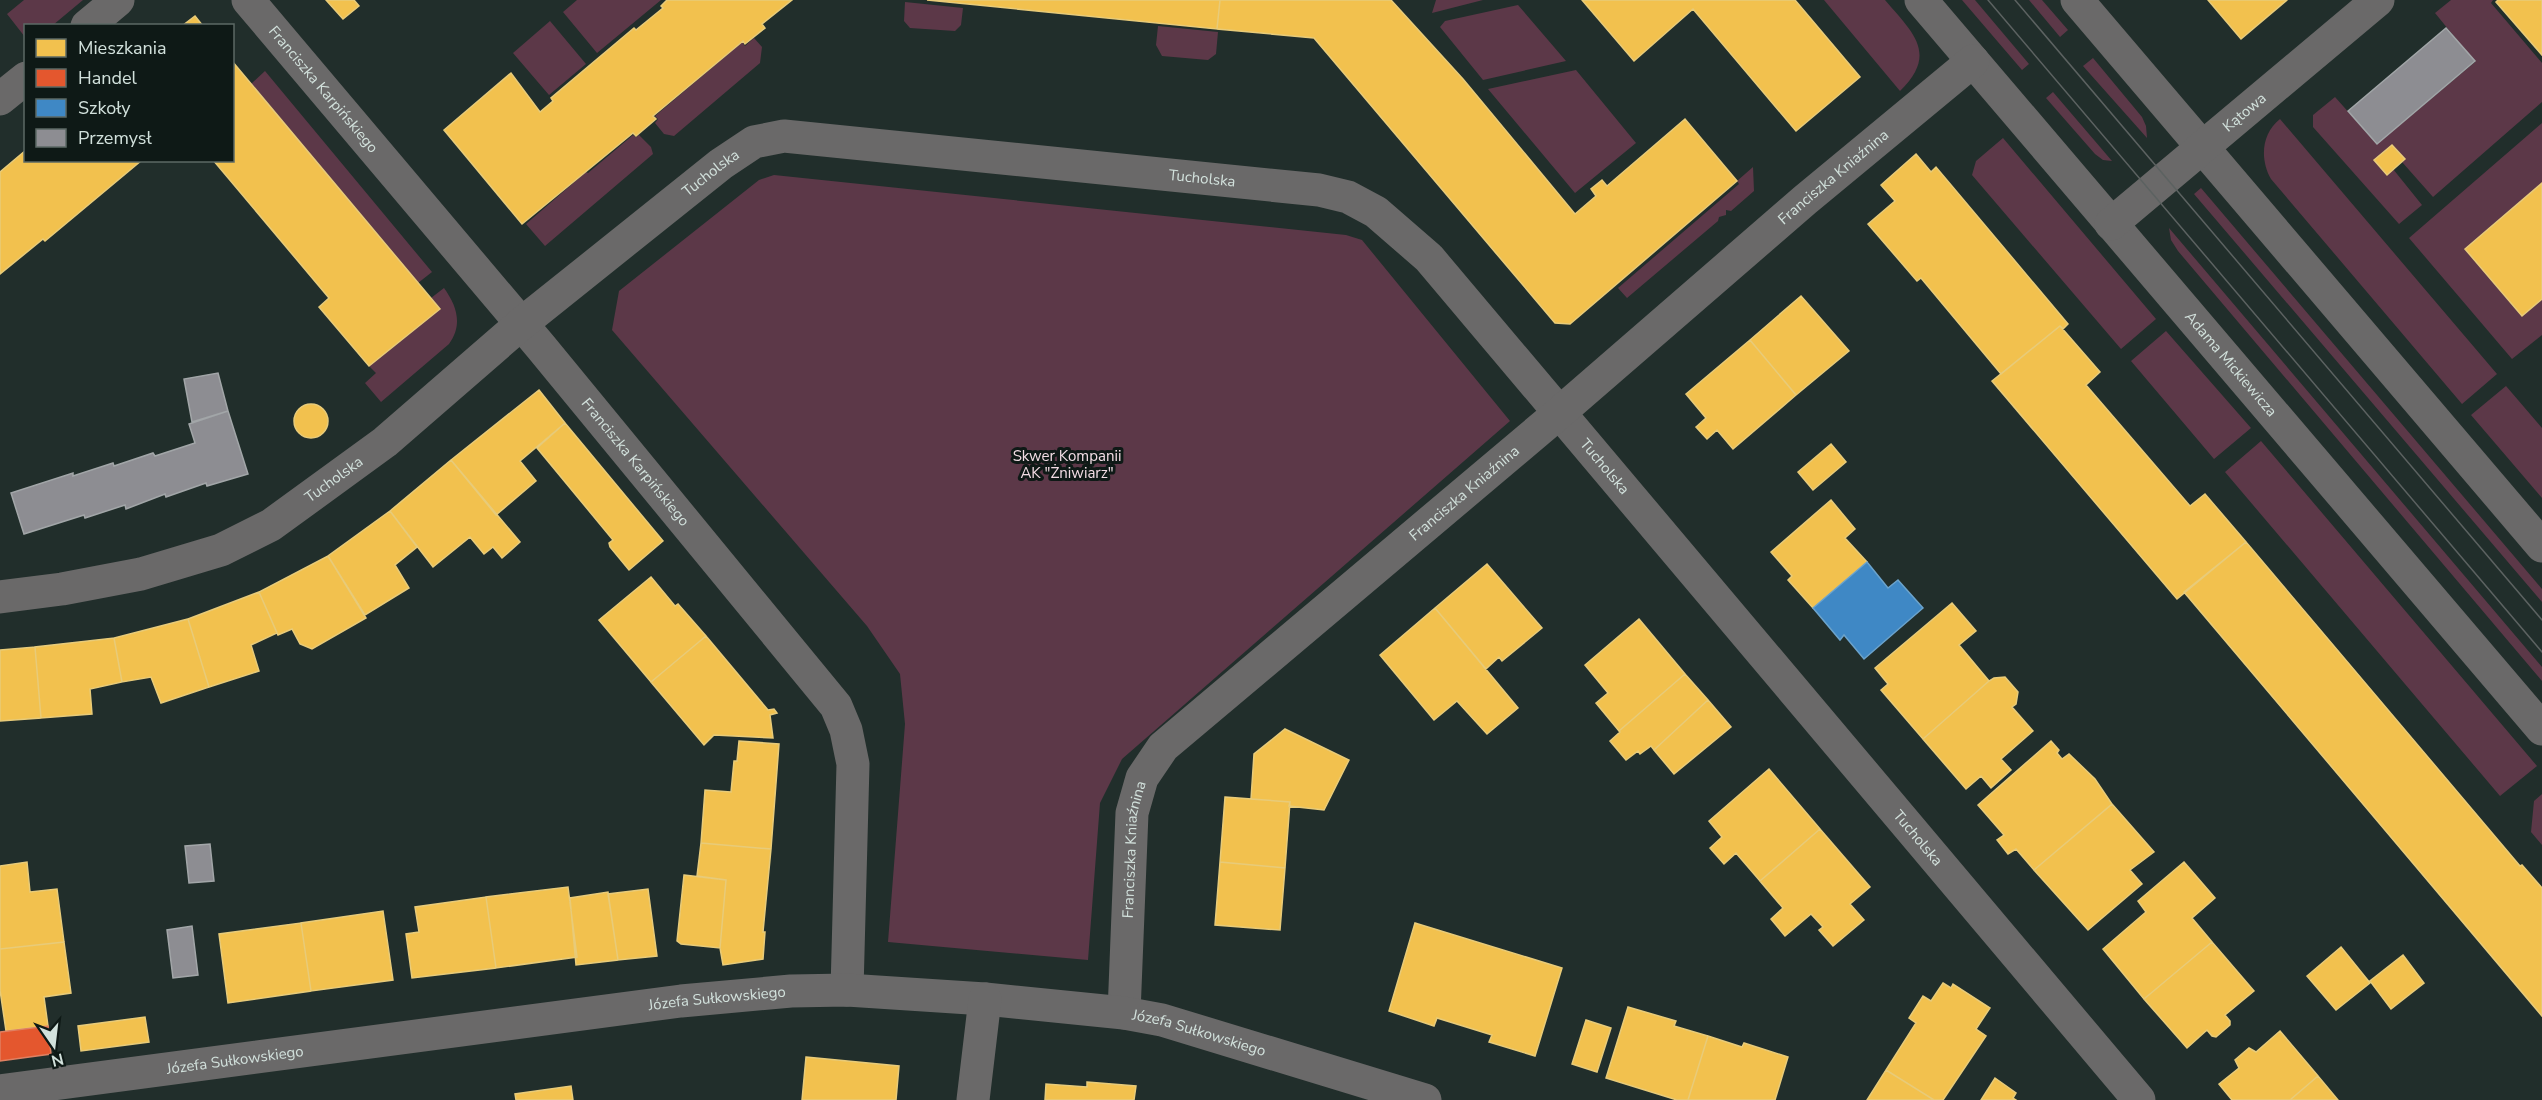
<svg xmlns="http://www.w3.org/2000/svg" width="2542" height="1100" viewBox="0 0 2542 1100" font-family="'Nunito Sans',sans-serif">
	<rect width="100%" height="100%" fill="#212e2b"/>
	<path fill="#5c3848" d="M24 0H83L53 25 26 26 25 37 7 14Z
		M577 0H661L597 53 563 12Z
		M1436 0H1483L1432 13Z
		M1824 0H1885C1912 32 1939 53 1900 91Z
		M1962 0H1975L2029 64 2022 70Z
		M2029 0H2042L2068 30 2060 37Z
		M2451 0H2493L2491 3 2542 63V102L2433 197 2402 162 2405 159 2392 145 2387 175 2393 169 2422 205 2399 224 2313 127V115L2335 97 2377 144 2475 62 2435 13Z
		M905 2 963 8 961 25 955 31 910 28 904 21Z
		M1518 5 1566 61 1483 80 1440 27 1445 21Z
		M550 21 586 64 549 95 513 53Z
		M1158 26 1218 32 1216 54 1208 60 1162 56 1156 45Z
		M754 38 762 47 760 63 674 136 664 134 655 123 658 119 655 116 742 42 745 46Z
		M2093 58 2142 117 2146 126 2147 138 2083 66Z
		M1576 70 1636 143 1575 193 1488 89Z
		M265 71 432 272 418 283 251 84Z
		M2053 92 2112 161 2103 160 2095 154 2046 98Z
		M2280 119 2497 374 2462 404 2271 179C2260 160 2261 134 2280 119Z
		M2542 123V183L2466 249 2522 316 2542 299V335L2512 359 2409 238Z
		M633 135 636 137 639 135 651 147 653 154 545 246 526 224 586 172 588 173Z
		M2003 138 2156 319 2121 349 1972 175 1976 161Z
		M1753 167 1754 191 1731 211 1726 210V215L1719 217 1718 221 1627 298 1618 288 1739 184 1737 181Z
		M774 175 1346 235 1362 240 1510 421 1122 759 1100 803 1088 960 888 942 905 724 900 674 867 626 612 330 619 291 759 180Z
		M2201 188 2542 589V602L2194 194Z
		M2169 228 2542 667V681L2178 251 2171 240Z
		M444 288C457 306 463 325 449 344L381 402 365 383 376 373 369 366 440 309 431 298Z
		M2166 331 2251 428 2214 459 2131 361Z
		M2506 386 2542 428V498L2471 415Z
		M2261 441 2537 766 2500 796 2225 472Z
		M2542 794V845L2531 832 2534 801Z"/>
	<path fill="#f2c14e" stroke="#e8cb79" stroke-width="1.5" d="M326 0H354L359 6 343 19Z
		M667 0H792L762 24 765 28 745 44 743 41 653 116 656 119 636 136 633 133 522 224 444 130 511 73 540 112 553 101 551 98 634 28 636 30 663 8 661 6Z
		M927 0H1220L1217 29Z
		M1220 0H1391L1463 79 1575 214 1596 196 1591 189 1602 180 1607 186 1685 119 1737 181 1570 324 1555 323 1314 38 1217 29Z
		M1582 0H1795L1860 77 1796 131 1693 9 1634 61Z
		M2208 0H2287L2241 39Z
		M2498 0H2542V55L2496 2Z
		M195 16 203 26H182Z
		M232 61 440 309 369 366 319 307 329 298 213 160H232Z
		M2392 145 2405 159 2387 175 2374 160Z
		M26 150V160H142L45 241 43 239 0 274V172Z
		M1916 154 1931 172 1936 167 2068 324 2063 329 2060 326 2001 374 1921 278 1917 281 1868 224 1895 201 1881 185Z
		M2542 183V299L2522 316 2465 249Z
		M1801 296 1849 351 1796 395 1750 340Z
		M2060 326 2100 372 2086 385 2190 506 2205 494 2246 542 2177 599 1992 381Z
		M1750 340 1796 395 1733 449 1717 430 1707 439 1696 427 1706 418 1686 394Z
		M539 390 565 423 520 461 536 481 496 515 451 460Z
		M294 421a17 17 0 1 1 34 0a17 17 0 1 1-34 0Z
		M565 423 663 541 629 570 610 547 609 543 613 540 537 448Z
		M1831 444 1846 462 1813 490 1798 472Z
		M451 460 520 542 502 558 493 547 484 554 470 537 433 567 390 511Z
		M1831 500 1855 529 1845 538 1867 562 1813 608 1788 580 1792 576 1771 552Z
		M390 511 417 547 395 565 409 588 365 615 328 556Z
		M2246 542 2520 866 2522 865 2542 888V1016L2184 592Z
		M328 556 366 618 312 649 300 644 292 629 278 635 259 592Z
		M1487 564 1542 628 1502 661 1499 657 1486 669 1435 608Z
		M651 577 675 606 678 604 706 636 651 682 599 620Z
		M259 592 277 633 251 645 259 671 209 687 188 619Z
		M1952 603 1976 631 1959 645 1989 681 1923 739 1881 690 1888 684 1875 668Z
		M1435 608 1518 708 1487 734 1457 701 1434 720 1380 655Z
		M188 619 209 687 161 703 151 677 122 682 114 638Z
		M1639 619 1685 674 1619 731 1596 703 1608 693 1585 665Z
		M706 636 768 710 774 709 777 713 770 715 773 738 714 735 704 745 651 682Z
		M114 638 122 682 90 689 92 714 41 718 35 647Z
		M35 647 41 718 0 721V650Z
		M1685 674 1708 700 1654 750 1651 746 1640 754 1638 751 1626 760 1610 741 1620 732 1619 731Z
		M2005 677 2018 692 2016 704 2012 707 2033 731 2001 759 2011 770 1991 788 1981 776 1966 789 1923 739 1989 681 1994 678Z
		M1708 700 1731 727 1674 774 1654 750Z
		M1285 729 1349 760 1324 810 1289 806 1290 802 1251 799 1254 754Z
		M739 741 779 744 771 849 701 843 705 790 731 792 734 761H737Z
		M2051 741 2059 750 2057 753 2062 759 2069 754 2095 779 2112 804 2034 870 2016 849 2008 854 1997 840 2004 835 1978 805Z
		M1769 769 1820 829 1760 881 1736 853 1724 864 1710 848 1722 837 1709 821Z
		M1225 797 1290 802 1285 868 1220 862Z
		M2112 804 2154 852 2130 870 2142 884 2088 930 2034 870Z
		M1820 829 1870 887 1850 904 1864 920 1833 946 1819 930 1823 927 1811 914 1785 936 1771 919 1783 908 1760 881Z
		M701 843 771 849 763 932H765L763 959 723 965 720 948 726 880 697 876Z
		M27 862 30 892 57 889 64 942 0 949V866Z
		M1220 862 1285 868 1280 930 1215 925Z
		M2184 862 2215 898 2192 918 2212 942 2144 999 2103 949 2146 912 2138 901Z
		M684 875 726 880 720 948 681 944 677 941Z
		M568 887 577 957 496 968 486 897Z
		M648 889 657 956 618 960 608 894Z
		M608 892 618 960 576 965 570 898Z
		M486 897 496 968 412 978 406 934 419 932 415 907Z
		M383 911 393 980 311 991 301 923Z
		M301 923 311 991 228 1003 219 934Z
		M1415 923 1562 968 1535 1056 1489 1042 1492 1035 1437 1018 1434 1026 1389 1011Z
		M64 942 71 993 44 997 48 1026 6 1031 0 990V949Z
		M2212 942 2254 991 2225 1015 2230 1021V1025L2216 1037 2212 1036 2207 1030 2187 1048 2144 999Z
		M2341 947 2370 983 2336 1010 2307 976Z
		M2403 955 2424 983 2391 1009 2370 981Z
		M1943 983 1951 988 1953 984 1990 1008 1976 1029 1986 1036 1943 1100H1934L1886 1070 1916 1023 1909 1018 1923 996 1931 1001Z
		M1628 1007 1676 1021 1674 1026 1708 1036 1688 1100H1677L1606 1078Z
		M145 1017 149 1042 81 1051 78 1026Z
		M1586 1020 1611 1028 1597 1072 1572 1064Z
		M2280 1031 2318 1076 2290 1100H2232L2219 1084 2239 1068 2235 1060 2249 1048 2256 1052Z
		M1708 1036 1742 1047 1744 1043 1788 1057 1775 1100H1688Z
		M806 1057 899 1066 896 1100H802Z
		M1886 1070 1934 1100H1867Z
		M2318 1076 2338 1100H2290Z
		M1995 1078 2016 1093 2013 1098 2016 1100H1981Z
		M1087 1082 1136 1086 1134 1100H1045L1046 1084 1087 1087Z
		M571 1086 573 1100H516L515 1094Z"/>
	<path fill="#e4572e" stroke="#df8062" stroke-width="1.5" d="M48 1026 51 1054 0 1061V1032Z"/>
	<path fill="#3f88c5" stroke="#6ba3cc" stroke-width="1.5" d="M1867 562 1888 588 1898 580 1923 608 1864 659 1844 635 1840 640 1813 608Z"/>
	<path fill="#8d8d92" stroke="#a2a6a8" stroke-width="1.5" d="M2446 28 2475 61 2377 144 2348 111Z
		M218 373 228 411 192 422 184 379Z
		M228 411 248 474 207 486 206 483 166 497 165 494 126 509 125 505 85 518 84 515 24 534 11 493 73 473V476L113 463 114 466 153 453 155 456 195 443 189 424Z
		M210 844 214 881 189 883 185 846Z
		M192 926 198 975 173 978 167 930Z"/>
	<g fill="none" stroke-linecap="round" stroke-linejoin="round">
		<g stroke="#6a6969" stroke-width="33">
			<path id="s1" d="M248 0 541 347 836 706 846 730 853 764 847 990"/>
			<path id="s2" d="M1921 0 2542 729"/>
			<path d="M2077 0 2542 546"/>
			<path d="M87 26 118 0"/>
			<path d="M0 99 26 78"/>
			<path id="s3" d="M2111 224 2378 0"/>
			<path id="s4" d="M0 597 62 589 141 574 221 550 271 525 385 442 521 324 721 164 754 142 784 136 1319 190 1348 197 1376 212 1429 258 2139 1100"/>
			<path id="s5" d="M1124 1013 1132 813 1142 778 1163 747 1558 414 1805 200 1973 61"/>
			<path id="s6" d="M0 1091 681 1001 791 991 847 990 985 999 1124 1013 1162 1020 1425 1100"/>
			<path d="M973 1100 985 999"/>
		</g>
		<path stroke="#5c6261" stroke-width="1.5" d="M1988 0 2542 652
			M2015 0 2542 620"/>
	</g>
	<g text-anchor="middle" stroke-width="6" stroke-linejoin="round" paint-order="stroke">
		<g font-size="15" fill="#d2e1dc" stroke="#0e1916">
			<text dy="5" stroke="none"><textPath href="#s1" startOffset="117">Franciszka Karpińskiego</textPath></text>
			<text dy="5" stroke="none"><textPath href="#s3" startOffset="174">Kątowa</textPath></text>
			<text dy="5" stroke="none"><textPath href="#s4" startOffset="846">Tucholska</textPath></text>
			<text dy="5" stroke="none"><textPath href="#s5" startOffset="1154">Franciszka Kniaźnina</textPath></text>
			<text dy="5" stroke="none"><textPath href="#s4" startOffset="1350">Tucholska</textPath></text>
			<text dy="5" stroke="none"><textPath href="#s2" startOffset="478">Adama Mickiewicza</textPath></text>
			<text dy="5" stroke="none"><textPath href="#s1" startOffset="603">Franciszka Karpińskiego</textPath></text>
			<text dy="5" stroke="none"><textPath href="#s4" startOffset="1872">Tucholska</textPath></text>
			<text dy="5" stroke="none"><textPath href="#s4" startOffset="360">Tucholska</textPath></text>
			<text dy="5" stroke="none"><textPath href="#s5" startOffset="668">Franciszka Kniaźnina</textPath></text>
			<text dy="5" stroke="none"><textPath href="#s4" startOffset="2358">Tucholska</textPath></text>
			<text dy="5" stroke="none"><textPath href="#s5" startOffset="164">Franciszka Kniaźnina</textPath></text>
			<text dy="5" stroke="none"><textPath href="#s6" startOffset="723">Józefa Sułkowskiego</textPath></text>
			<text dy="5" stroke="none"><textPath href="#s6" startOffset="1209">Józefa Sułkowskiego</textPath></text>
			<text dy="5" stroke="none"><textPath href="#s6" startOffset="237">Józefa Sułkowskiego</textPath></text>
		</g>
		<g font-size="15" fill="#f3dde5" stroke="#0e1916">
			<text x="1067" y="461">Skwer Kompanii<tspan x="1067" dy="17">AK "Żniwiarz"</tspan></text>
		</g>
	</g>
	<rect x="24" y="24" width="210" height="138" fill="#0e1916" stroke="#5c6965" stroke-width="1.5"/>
	<rect x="36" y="39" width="30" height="18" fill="#f2c14e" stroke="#5c6965" stroke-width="1.5"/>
	<text x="78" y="54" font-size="18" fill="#d2e1dc">Mieszkania</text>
	<rect x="36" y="69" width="30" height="18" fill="#e4572e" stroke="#5c6965" stroke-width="1.5"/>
	<text x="78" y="84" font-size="18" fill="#d2e1dc">Handel</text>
	<rect x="36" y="99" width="30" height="18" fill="#3f88c5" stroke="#5c6965" stroke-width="1.5"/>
	<text x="78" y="114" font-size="18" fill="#d2e1dc">Szkoły</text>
	<rect x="36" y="129" width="30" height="18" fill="#8d8d92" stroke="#5c6965" stroke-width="1.5"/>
	<text x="78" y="144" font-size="18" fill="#d2e1dc">Przemysł</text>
	<g transform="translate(54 1046) rotate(166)" stroke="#0e1916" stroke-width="4.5" paint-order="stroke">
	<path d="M0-4.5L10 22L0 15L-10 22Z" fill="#d2e1dc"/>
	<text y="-9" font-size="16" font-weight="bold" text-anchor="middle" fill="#d2e1dc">N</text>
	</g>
</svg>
